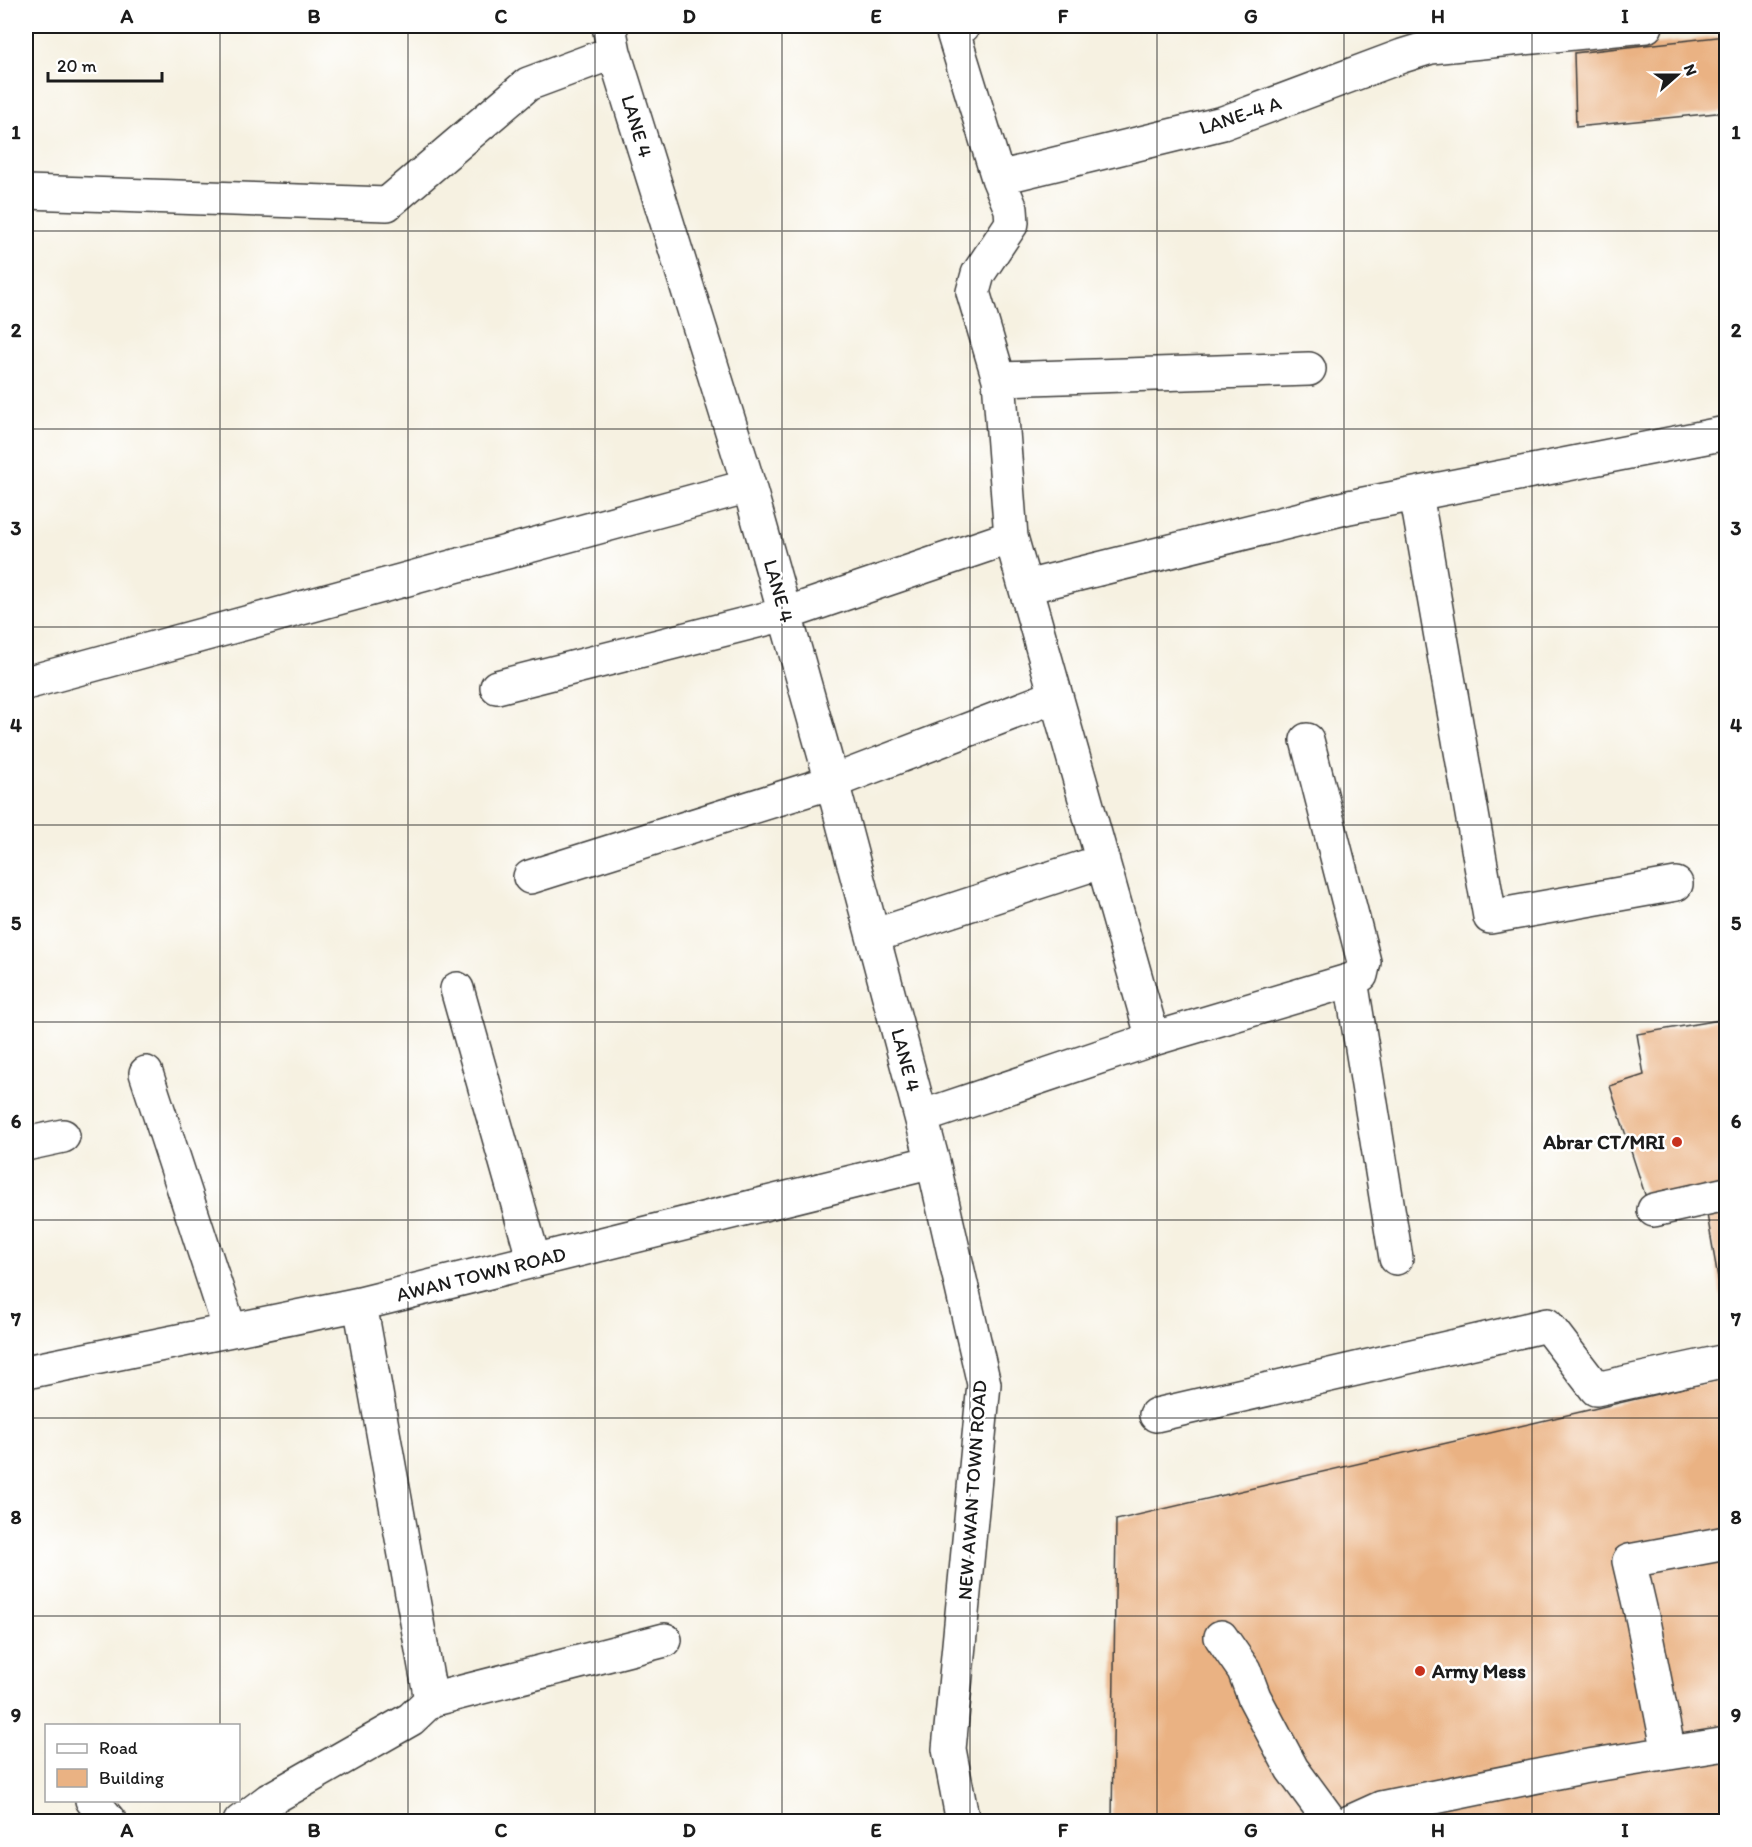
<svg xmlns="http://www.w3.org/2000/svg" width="1752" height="1847" viewBox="0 0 1752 1847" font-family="Itim,sans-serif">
	<rect width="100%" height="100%" fill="#fff"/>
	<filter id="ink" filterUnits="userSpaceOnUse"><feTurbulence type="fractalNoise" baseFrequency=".0167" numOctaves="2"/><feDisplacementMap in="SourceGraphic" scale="12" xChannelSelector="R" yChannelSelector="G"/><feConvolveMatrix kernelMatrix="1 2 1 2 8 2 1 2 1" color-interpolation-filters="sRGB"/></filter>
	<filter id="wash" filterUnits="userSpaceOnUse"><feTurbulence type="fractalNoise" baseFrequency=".008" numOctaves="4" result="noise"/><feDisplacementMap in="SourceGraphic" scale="24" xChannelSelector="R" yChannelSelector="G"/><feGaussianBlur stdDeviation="1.35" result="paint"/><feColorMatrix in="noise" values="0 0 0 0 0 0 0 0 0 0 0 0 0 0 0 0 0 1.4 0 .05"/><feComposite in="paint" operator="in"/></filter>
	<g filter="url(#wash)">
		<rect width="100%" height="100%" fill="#f6f1e1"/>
		<g id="blocks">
			<path fill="#eab283" d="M1726 36V112L1576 127 1574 53Z
				M1726 1019V1318H1725L1704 1197 1648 1204 1610 1086 1644 1075 1637 1034Z
				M1726 1378V1822H1112L1116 1520Z"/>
		</g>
	</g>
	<g filter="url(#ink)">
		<use href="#blocks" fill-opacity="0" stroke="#3d3c3a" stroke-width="1.5"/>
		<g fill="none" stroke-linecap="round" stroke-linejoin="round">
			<g stroke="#3d3c3a" stroke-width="36">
				<path id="minor" d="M609 26 614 52 749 486 832 782 933 1162 984 1384 949 1749 963 1822
					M963 26 952 29 998 178 1223 123 1402 56 1431 47 1646 26
					M998 178 1011 209 1012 223 978 274 973 292 999 379 1011 537 1153 1039
					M26 192 387 204 528 84 614 52
					M999 379 1309 369
					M1416 494 1490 917 1676 884
					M1026 587 1349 507 1726 433
					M26 683 749 486
					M497 687 785 614 1011 537
					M530 877 832 782 1056 696
					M873 936 1103 861
					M1351 980 1396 1258
					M457 989 534 1261
					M146 1073 230 1330
					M921 1117 1153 1039 1351 980 1361 975 1364 962 1307 740
					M26 1144 63 1136
					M1654 1210 1726 1194
					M26 1372 360 1304 933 1162
					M1156 1415 1547 1325 1596 1389 1726 1361
					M1221 1637 1244 1670 1254 1697 1292 1769 1331 1822
					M431 1700 665 1640
					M1669 1753 1643 1621 1629 1561 1726 1543
					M92 1800 110 1822
					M240 1822 269 1800 411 1719 431 1700 360 1304
					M1350 1822 1381 1808 1582 1767 1726 1744"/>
			</g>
			<use href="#minor" stroke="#fff" stroke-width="33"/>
		</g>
	</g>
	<path fill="none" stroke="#1c1c1c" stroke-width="1.5" stroke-opacity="0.55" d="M220 26V1726M408 26V1822M595 26V1822M782 26V1822M970 26V1822M1157 26V1822M1344 26V1822M1532 26V1822M26 231H1726M26 429H1726M26 627H1726M26 825H1726M26 1022H1726M26 1220H1726M26 1418H1726M26 1616H1726M220 1800V1822"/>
	<g fill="#c8321e" stroke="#fff" stroke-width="2">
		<circle cx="1677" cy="1142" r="6"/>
		<circle cx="1420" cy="1671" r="6"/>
	</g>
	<g text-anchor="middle" stroke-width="5" stroke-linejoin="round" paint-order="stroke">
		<g font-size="20" fill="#1c1c1c" stroke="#fff">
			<text transform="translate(1240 115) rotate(-18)" y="7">LANE-4 A</text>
			<text transform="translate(637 126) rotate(73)" y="7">LANE 4</text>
			<text transform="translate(779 591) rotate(74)" y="7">LANE 4</text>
			<text transform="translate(906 1060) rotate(75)" y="7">LANE 4</text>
			<text transform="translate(481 1274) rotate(-14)" y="7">AWAN TOWN ROAD</text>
			<text transform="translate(972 1490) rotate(-86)" y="7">NEW AWAN TOWN ROAD</text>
		</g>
		<g font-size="20" font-weight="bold" fill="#1c1c1c" stroke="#fff" text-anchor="end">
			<text x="1665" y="1149">Abrar CT/MRI</text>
			<text x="1432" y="1678" text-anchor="start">Army Mess</text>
		</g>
	</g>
	<rect width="1752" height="1847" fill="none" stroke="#fff" stroke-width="66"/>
	<rect x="45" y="1724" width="195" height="78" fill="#ffffff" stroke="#a4a4a4" stroke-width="1.5"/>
	<rect x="57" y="1744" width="30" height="9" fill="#ffffff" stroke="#a4a4a4" stroke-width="1.5"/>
	<text x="99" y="1754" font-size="18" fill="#1c1c1c">Road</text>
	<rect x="57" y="1769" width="30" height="18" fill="#eab283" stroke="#a4a4a4" stroke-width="1.5"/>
	<text x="99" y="1784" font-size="18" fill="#1c1c1c">Building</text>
	<g transform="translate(1677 75) rotate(69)" stroke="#ffffff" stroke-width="4.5" paint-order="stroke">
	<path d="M0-4.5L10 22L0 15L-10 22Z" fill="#1c1c1c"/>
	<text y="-9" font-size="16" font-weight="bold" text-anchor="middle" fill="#1c1c1c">N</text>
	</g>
	<path d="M48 72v9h114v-9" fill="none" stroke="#1c1c1c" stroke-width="3"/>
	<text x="57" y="72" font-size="18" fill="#1c1c1c" stroke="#ffffff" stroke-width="4.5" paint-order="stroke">20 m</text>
	<rect x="33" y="33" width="1686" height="1781" fill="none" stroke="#1c1c1c" stroke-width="2"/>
	<g font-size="20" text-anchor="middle" font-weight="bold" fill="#1c1c1c">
		<text x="127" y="23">A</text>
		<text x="314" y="23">B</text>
		<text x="501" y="23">C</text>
		<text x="689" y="23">D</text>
		<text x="876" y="23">E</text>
		<text x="1063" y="23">F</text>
		<text x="1251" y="23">G</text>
		<text x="1438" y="23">H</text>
		<text x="1625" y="23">I</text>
		<text x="16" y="139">1</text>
		<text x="1736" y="139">1</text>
		<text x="16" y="337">2</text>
		<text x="1736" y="337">2</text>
		<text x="16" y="535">3</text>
		<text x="1736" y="535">3</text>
		<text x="16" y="732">4</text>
		<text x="1736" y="732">4</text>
		<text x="16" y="930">5</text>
		<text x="1736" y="930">5</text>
		<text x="16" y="1128">6</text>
		<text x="1736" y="1128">6</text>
		<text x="16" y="1326">7</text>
		<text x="1736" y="1326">7</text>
		<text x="16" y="1524">8</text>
		<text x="1736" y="1524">8</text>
		<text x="16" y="1722">9</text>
		<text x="1736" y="1722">9</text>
		<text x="127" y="1837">A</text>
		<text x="314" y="1837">B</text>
		<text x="501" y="1837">C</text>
		<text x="689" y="1837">D</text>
		<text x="876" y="1837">E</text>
		<text x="1063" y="1837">F</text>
		<text x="1251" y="1837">G</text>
		<text x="1438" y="1837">H</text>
		<text x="1625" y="1837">I</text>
	</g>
</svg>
